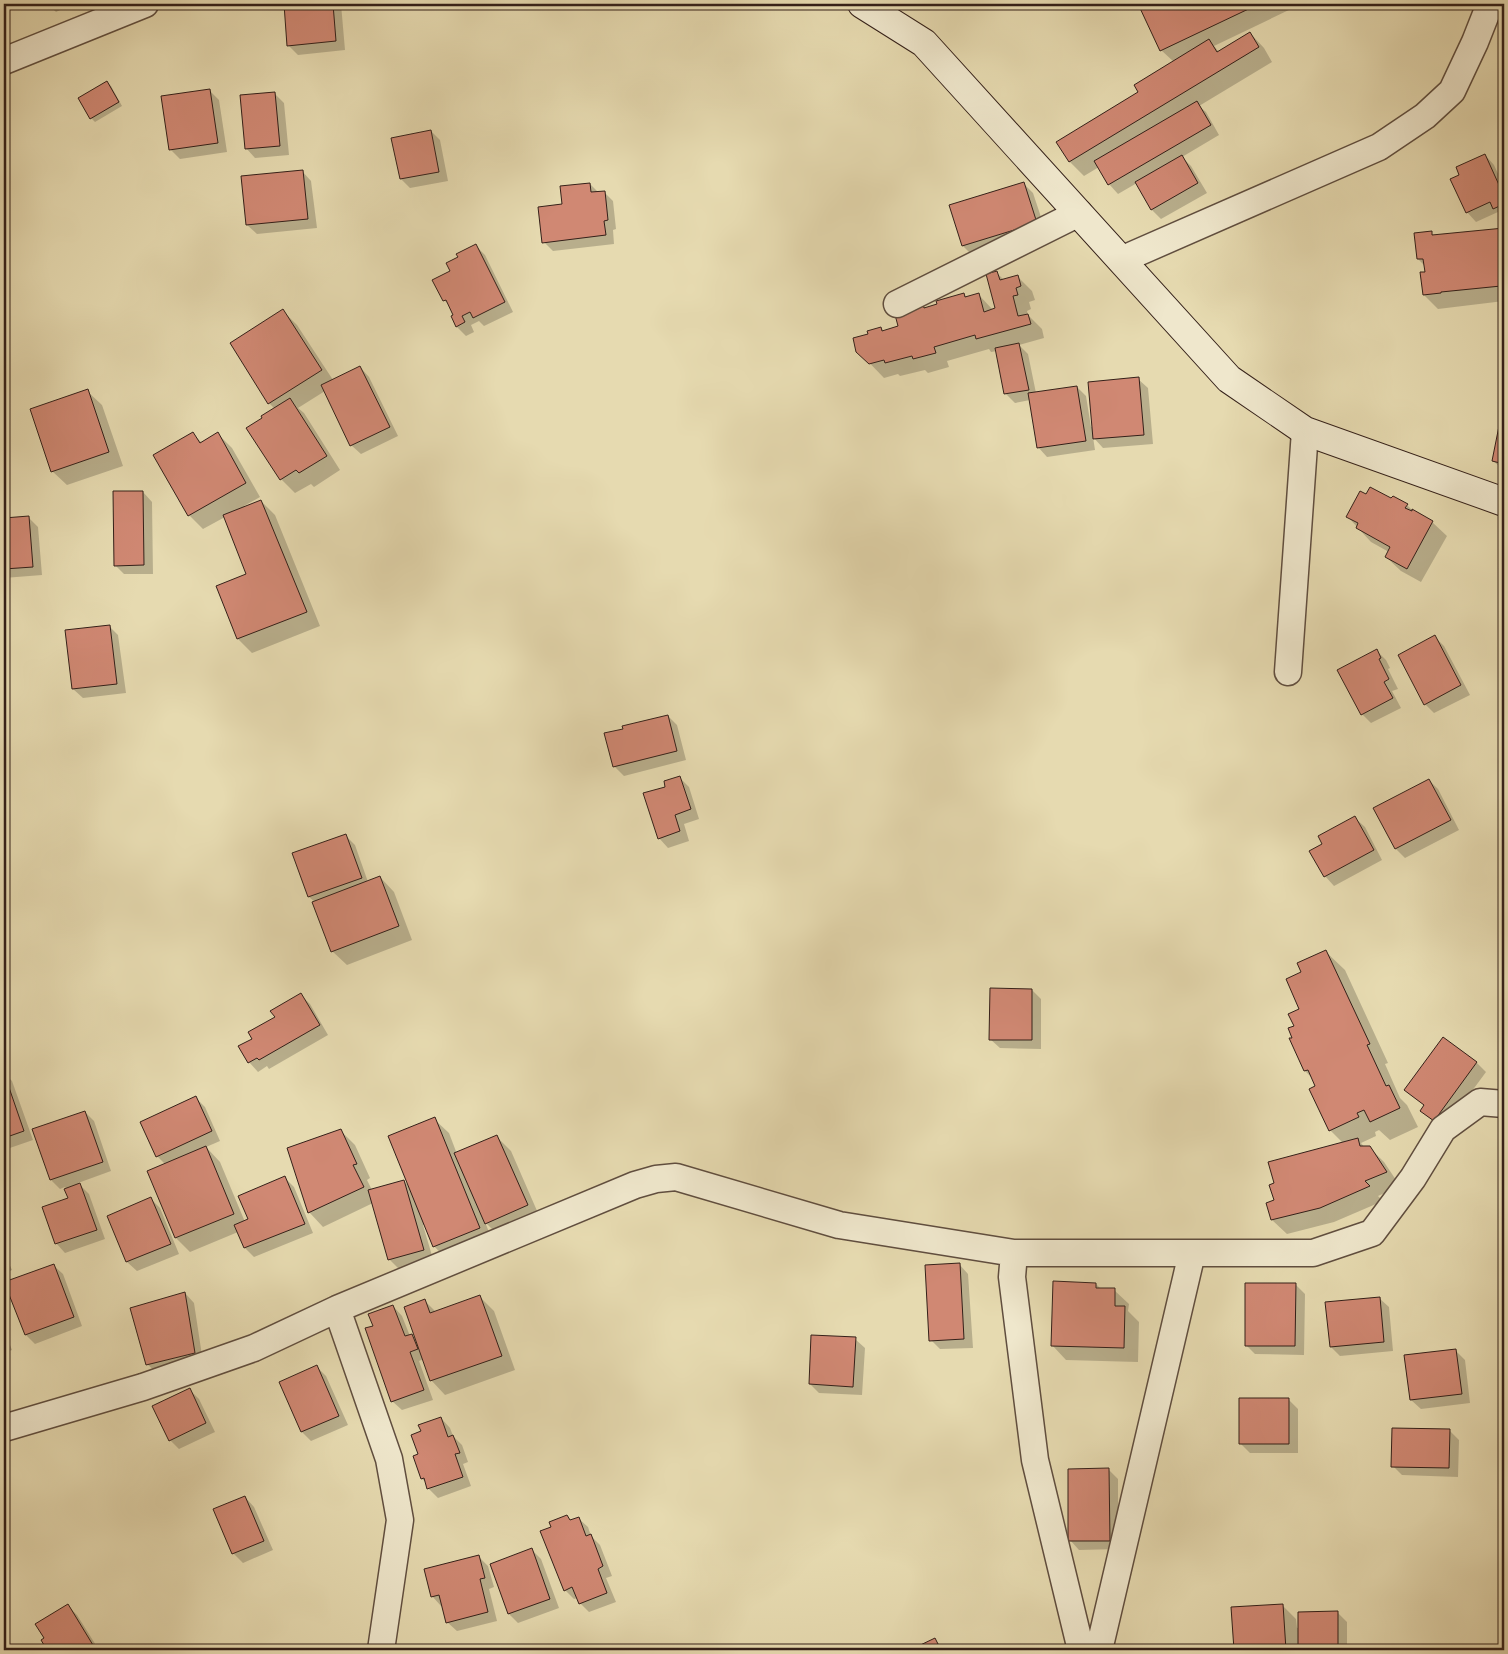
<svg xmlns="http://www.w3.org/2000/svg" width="1508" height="1654" viewBox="0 0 1508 1654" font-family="Cardo,serif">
	<rect width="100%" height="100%" fill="#e6dab0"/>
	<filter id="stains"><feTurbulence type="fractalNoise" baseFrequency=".004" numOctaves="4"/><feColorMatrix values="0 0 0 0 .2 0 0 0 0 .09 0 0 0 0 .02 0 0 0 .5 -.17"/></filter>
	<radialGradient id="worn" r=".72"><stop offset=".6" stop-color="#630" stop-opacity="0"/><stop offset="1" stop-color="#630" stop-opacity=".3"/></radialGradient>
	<path fill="#0003" d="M48 4H72L56 12Z
		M285 4H341L345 50 298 55 288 45Z
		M1147 4H1288L1291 9 1214 46 1219 52 1250 33 1264 48 1272 62 1199 106 1206 112 1219 135 1182 157 1191 166 1207 193 1161 219 1152 210 1137 183 1118 194 1109 184 1099 167 1084 176 1070 162 1058 142 1140 93 1174 62 1161 50 1141 6Z
		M107 82 111 86 122 106 95 122 91 118Z
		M210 91 219 100 227 152 180 159 170 149Z
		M275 94 284 103 289 155 255 158 246 148Z
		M431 131 440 140 448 181 410 188 401 179Z
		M1485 155 1494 165 1504 187V217L1498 212 1476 222 1467 212Z
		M302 171 311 181 317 228 257 234 247 225Z
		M590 184 598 192H604L613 201 616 229 613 230 614 244 553 251 544 242 564 205Z
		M1024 184 1033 193 1046 232 972 255 963 246Z
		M1504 229V301L1438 309 1424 295 1426 273 1425 266 1418 259 1431 233 1434 236Z
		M476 246 485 255 513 312 484 326 479 321 471 325 474 332 466 336 457 327 452 317 455 315 451 307 444 300 451 272 459 257Z
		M997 273 1004 280 1018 277 1032 291 1035 300 1029 302 1031 309 1027 311 1028 315 1042 329 1044 338 1019 345 1028 354 1036 393 1077 387 1086 396 1091 427H1093L1138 379 1148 388 1153 444 1103 448 1093 437 1095 450 1047 457 1038 447 1030 400 1015 403 1006 394 997 351 991 352 989 349 947 361 949 367 928 373 925 370 900 376 898 374 884 378 858 351 870 335 881 328 884 331 900 327 923 305 926 309 964 295 967 297 978 294 993 310 997 309Z
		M283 311 297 325 333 380 360 367 369 377 398 436 361 454 351 445 325 391 298 408 304 413 340 470 314 487 311 484 295 493 281 479 275 409 269 403Z
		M87 391 102 405 123 466 67 485 52 471Z
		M1501 422 1504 423V470L1493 461Z
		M193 434 202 443 218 434 232 448 260 497 244 506V508L261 501 275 515 320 626 252 653 238 639 248 575 225 517 203 529 189 515Z
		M143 492 152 502 153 574H124L115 565Z
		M1367 496 1407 505 1413 511 1432 522 1447 536 1421 582 1401 571 1386 557 1389 552 1371 542 1347 516Z
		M29 518 38 527 42 575 4 578V519Z
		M109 626 118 635 126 693 83 698 73 689Z
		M1435 637 1444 646 1470 695 1434 713 1425 704Z
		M1377 651 1386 660 1390 668 1388 669 1398 689 1392 691 1401 708 1371 723 1362 714Z
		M668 716 677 725 686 760 624 776 614 766Z
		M680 778 689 787 699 819 684 824 689 841 668 848 659 838 667 788Z
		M1429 780 1438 789 1459 830 1405 858 1396 849 1374 809Z
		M1355 818 1365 827 1382 860 1334 886 1325 876 1324 845Z
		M345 835 355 845 368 882 380 877 394 892 412 940 347 965 332 951 315 902 309 897 294 854Z
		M1326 952 1345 970 1388 1063 1385 1064 1400 1098 1407 1105 1418 1127 1390 1140 1379 1130 1375 1132 1376 1136 1361 1143 1365 1148H1370L1384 1162 1400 1186 1378 1196 1383 1201 1334 1222 1287 1234 1272 1220 1343 1143 1330 1130 1317 1087 1313 1079 1305 1071 1291 1039 1294 1038 1295 1026 1301 1010 1303 973Z
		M1032 990 1041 999V1049L1000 1048 990 1039Z
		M301 995 310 1004 328 1035 269 1069 267 1066 258 1072 249 1062 253 1039Z
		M1476 1062 1486 1072 1444 1129 1422 1111 1425 1106 1406 1090Z
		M4 1073 12 1081 33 1140 4 1150Z
		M196 1098 205 1107 220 1141 206 1147 220 1162 245 1222 250 1220 285 1178 294 1187 313 1233 254 1257 245 1248 238 1232 190 1252 176 1238 148 1171 165 1164 157 1156Z
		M85 1112 94 1121 111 1171 78 1183 89 1194 105 1239 65 1253 56 1243 69 1199 65 1187 60 1189 51 1180 34 1130Z
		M434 1119 449 1133 457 1154 497 1137 511 1151 541 1220 500 1237 485 1222 493 1242 448 1261 434 1246 425 1225H423L433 1259 399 1269 389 1259 373 1203 323 1227 309 1212 341 1131 355 1145 370 1178 367 1180 372 1190 404 1181 409 1186Z
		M151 1199 160 1208 179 1254 137 1271 127 1262 108 1217Z
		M4 1253 12 1270 4 1274Z
		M959 1264 968 1274 973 1348 940 1349 931 1340Z
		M53 1265 63 1274 82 1326 35 1344 26 1335 6 1282Z
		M1096 1284 1101 1289 1114 1290 1129 1304 1128 1311 1139 1322 1138 1362 1066 1360 1052 1345Z
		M1296 1285 1305 1294 1304 1355 1255 1354 1246 1345Z
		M185 1293 194 1303 203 1362 157 1373 147 1364Z
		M480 1297 494 1311 515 1370 445 1395 431 1380 424 1359 419 1361 433 1400 402 1410 392 1401 374 1327 393 1306 402 1316 410 1336 412 1335 417 1341 425 1301 436 1312Z
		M1379 1298 1389 1307 1393 1351 1340 1356 1331 1347Z
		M4 1330 12 1350 4 1353Z
		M855 1339 865 1348 862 1395 819 1393 810 1384Z
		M1456 1351 1465 1360 1470 1403 1421 1409 1411 1400Z
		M317 1367 326 1376 348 1425 311 1441 302 1432 280 1383Z
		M190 1390 199 1399 215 1432 179 1449 170 1440Z
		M1289 1400 1298 1409V1453H1250L1240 1443Z
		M441 1418 450 1428 453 1436 462 1445 468 1462 463 1464 471 1486 438 1498 429 1489 427 1483 422 1479 420 1455 422 1432Z
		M1450 1431 1459 1440 1458 1477 1402 1475 1393 1466Z
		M1108 1469 1118 1479V1549L1079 1550 1070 1540Z
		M245 1497 254 1507 273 1550 243 1563 234 1554 215 1510Z
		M567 1516 571 1521 578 1518 588 1527 591 1536 600 1545 612 1576 606 1578 616 1602 589 1612 580 1603 578 1598 574 1599 565 1590 552 1527Z
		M532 1550 541 1559 559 1608 518 1623 509 1614 491 1565Z
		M479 1557 488 1566 494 1587 489 1589 497 1621 457 1631 447 1622 443 1605 441 1606 432 1596Z
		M1282 1605 1296 1619 1297 1628 1338 1613 1347 1622V1650H1235L1233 1608Z
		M68 1606 77 1615 99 1650H49L43 1640Z
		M935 1640 945 1650H913Z"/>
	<path fill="#d08873" stroke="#342019" d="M284 4H333L336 41 287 46Z
		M1144 4H1259L1160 51 1139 6Z
		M1250 32 1259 47 1069 162 1056 142 1138 92 1134 85 1209 39 1217 52Z
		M107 81 119 102 90 119 78 98Z
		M210 89 218 143 169 150 161 96Z
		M275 92 280 146 245 149 240 95Z
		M1197 101 1211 125 1108 185 1094 161Z
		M431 130 439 172 400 179 391 138Z
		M1485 154 1504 196V204L1493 209 1490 202 1466 213 1450 179 1459 175 1456 167Z
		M1182 155 1198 183 1151 210 1135 182Z
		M303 170 308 219 246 225 241 176Z
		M1024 182 1037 223 962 246 949 205Z
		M590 183 591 192 605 191 608 220 604 221 606 235 542 243 538 207 562 204 560 186Z
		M1504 228V291L1502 292 1501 286 1441 292V293L1423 295 1420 272H1425L1423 259H1417L1414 233 1432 231V235Z
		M476 244 505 302 473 318 470 312 462 316 465 322 456 327 451 316 453 315 446 300 443 301 432 280 450 271 446 263 458 257 456 254Z
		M997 271 1000 280 1018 275 1021 286 1016 288 1018 295 1013 296 1018 316 1028 314 1031 324 976 339 975 335 934 347 936 353 913 359 912 356 885 363 884 360 869 364 856 352 853 338 868 334 867 331 881 327 882 331 898 326 894 311 923 304 924 308 937 304 936 301 964 293 965 297 979 293 984 312 995 308 986 274Z
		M283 309 322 370 268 404 230 343Z
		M1019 343 1029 390 1004 394 995 348Z
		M360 366 390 427 350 446 321 385Z
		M1139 377 1144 435 1093 439 1088 382Z
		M1077 386 1086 441 1037 448 1028 393Z
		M88 389 109 452 51 472 30 409Z
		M290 398 327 456 299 473 296 470 280 480 246 428 262 418 261 416Z
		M1500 421H1504V464L1492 461Z
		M193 432 200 443 218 432 246 483 188 516 153 455Z
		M1370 487 1391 498 1393 496 1408 504 1405 508 1412 511V509L1433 521 1407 569 1385 557 1390 547 1356 528 1358 523 1346 517 1360 491 1366 494Z
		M113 491H143L144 565 114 566Z
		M261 500 307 612 237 639 216 586 246 574 223 515Z
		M29 516 33 567 4 569V518Z
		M110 625 117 684 72 689 65 630Z
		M1435 635 1461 685 1424 705 1398 655Z
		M1377 649 1381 658 1379 659 1389 679 1384 682 1393 698 1361 715 1337 670Z
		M668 715 677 751 613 767 604 733 623 729 622 726Z
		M680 776 691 809 675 815 680 831 658 839 643 793 665 787 664 781Z
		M1429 779 1451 820 1395 849 1373 808Z
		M1355 816 1374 850 1324 877 1309 851 1322 844 1318 836Z
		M346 834 362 878 308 897 292 853Z
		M380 876 399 926 331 952 312 902Z
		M1326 950 1370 1044 1367 1045 1386 1086 1389 1085 1400 1108 1370 1122 1364 1110 1357 1113 1359 1117 1329 1131 1309 1089 1315 1086 1308 1070 1304 1071 1289 1038H1292L1288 1028 1294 1026 1288 1014 1299 1009 1286 979 1301 972 1297 963Z
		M990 988 1032 989V1040H989Z
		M301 993 320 1025 259 1060 257 1058 248 1063 238 1046 252 1039 248 1032 275 1017 270 1011Z
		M1443 1037 1477 1062 1434 1121 1420 1111 1424 1105 1404 1090Z
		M4 1073 24 1131 4 1138Z
		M196 1096 212 1131 156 1157 140 1122Z
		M85 1111 103 1162 50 1180 32 1129Z
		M435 1117 480 1228 433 1247 388 1136Z
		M341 1129 357 1164 353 1165 364 1187 308 1213 287 1148Z
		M497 1135 528 1205 485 1224 454 1153Z
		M1358 1138 1360 1146H1370L1387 1172 1365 1181 1370 1186 1320 1208 1271 1220 1266 1203 1274 1200 1269 1185 1274 1183 1268 1162Z
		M206 1146 234 1214 175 1238 147 1171Z
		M285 1176 305 1224 244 1248 234 1225 248 1219 238 1196Z
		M404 1180 424 1250 388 1260 368 1190Z
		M80 1183 97 1230 55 1244 42 1207 68 1198 64 1189Z
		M151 1197 171 1244 126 1262 107 1216Z
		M960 1263 964 1339 929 1341 925 1265Z
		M54 1264 74 1317 25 1335 4 1282Z
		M1053 1281 1096 1283V1288H1115V1306H1125L1124 1348 1051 1346Z
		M1245 1283H1296L1295 1346H1245Z
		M185 1292 195 1353 146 1365 130 1308Z
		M480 1295 502 1356 430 1381 404 1307 425 1299 430 1313Z
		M1380 1297 1384 1342 1330 1347 1325 1302Z
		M393 1305 405 1336 412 1334 418 1349 410 1352 424 1390 391 1402 365 1328 373 1326 368 1314Z
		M811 1335 856 1337 853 1387 809 1384Z
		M1456 1349 1462 1394 1410 1400 1404 1355Z
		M317 1365 339 1416 301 1432 279 1382Z
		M190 1388 206 1423 169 1441 152 1406Z
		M1239 1398H1289V1444H1239Z
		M441 1417 448 1437 453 1435 460 1453 455 1454 463 1477 427 1489 424 1478 421 1479 413 1456 418 1454 411 1435 421 1431 418 1425Z
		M1392 1428 1450 1429 1449 1468 1391 1467Z
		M1109 1468 1110 1541H1068V1469Z
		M245 1496 264 1541 232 1554 213 1509Z
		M567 1515 570 1520 579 1517 586 1536 591 1534 603 1566 598 1569 607 1593 579 1604 572 1587 564 1591 540 1531 551 1527 549 1522Z
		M532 1548 550 1599 508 1614 490 1564Z
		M479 1555 485 1578 480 1579 488 1612 446 1623 439 1595 431 1597 424 1569Z
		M68 1604 96 1650H47L41 1640 44 1638 35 1624Z
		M1283 1604 1286 1650H1234L1231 1607Z
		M1338 1611V1650H1298V1612Z
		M935 1638 941 1650H910Z"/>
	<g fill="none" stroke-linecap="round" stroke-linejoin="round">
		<g stroke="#604e3f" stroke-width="29">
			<path id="street" d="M4 61 145 4
				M1121 260 1379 147 1425 116 1452 91 1475 42 1490 4
				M897 304 1079 213
				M1288 672 1305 431
				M337 1309 389 1459 400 1520 381 1650
				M4 1428 143 1387 254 1348 337 1309 635 1185 656 1179 676 1177 839 1225 1014 1253
				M1081 1650 1035 1460 1012 1277 1014 1253H1313L1372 1233 1413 1178 1443 1129 1480 1102 1504 1104
				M1099 1650 1192 1253"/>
		</g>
		<g stroke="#342019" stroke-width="30">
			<path id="secondary" d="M862 4 924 43 1229 379 1305 431 1504 502"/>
		</g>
		<use href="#street" stroke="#efe7cc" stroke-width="26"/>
		<use href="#secondary" stroke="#efe7cc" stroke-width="28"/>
	</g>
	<rect width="1508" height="1654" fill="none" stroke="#e6dab0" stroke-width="20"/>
	<rect x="5" y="5" width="1498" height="1644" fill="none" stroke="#342019" stroke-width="2.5"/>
	<rect x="10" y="10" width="1488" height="1634" fill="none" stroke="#342019"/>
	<rect width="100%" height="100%" filter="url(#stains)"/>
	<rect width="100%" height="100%" fill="url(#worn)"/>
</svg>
